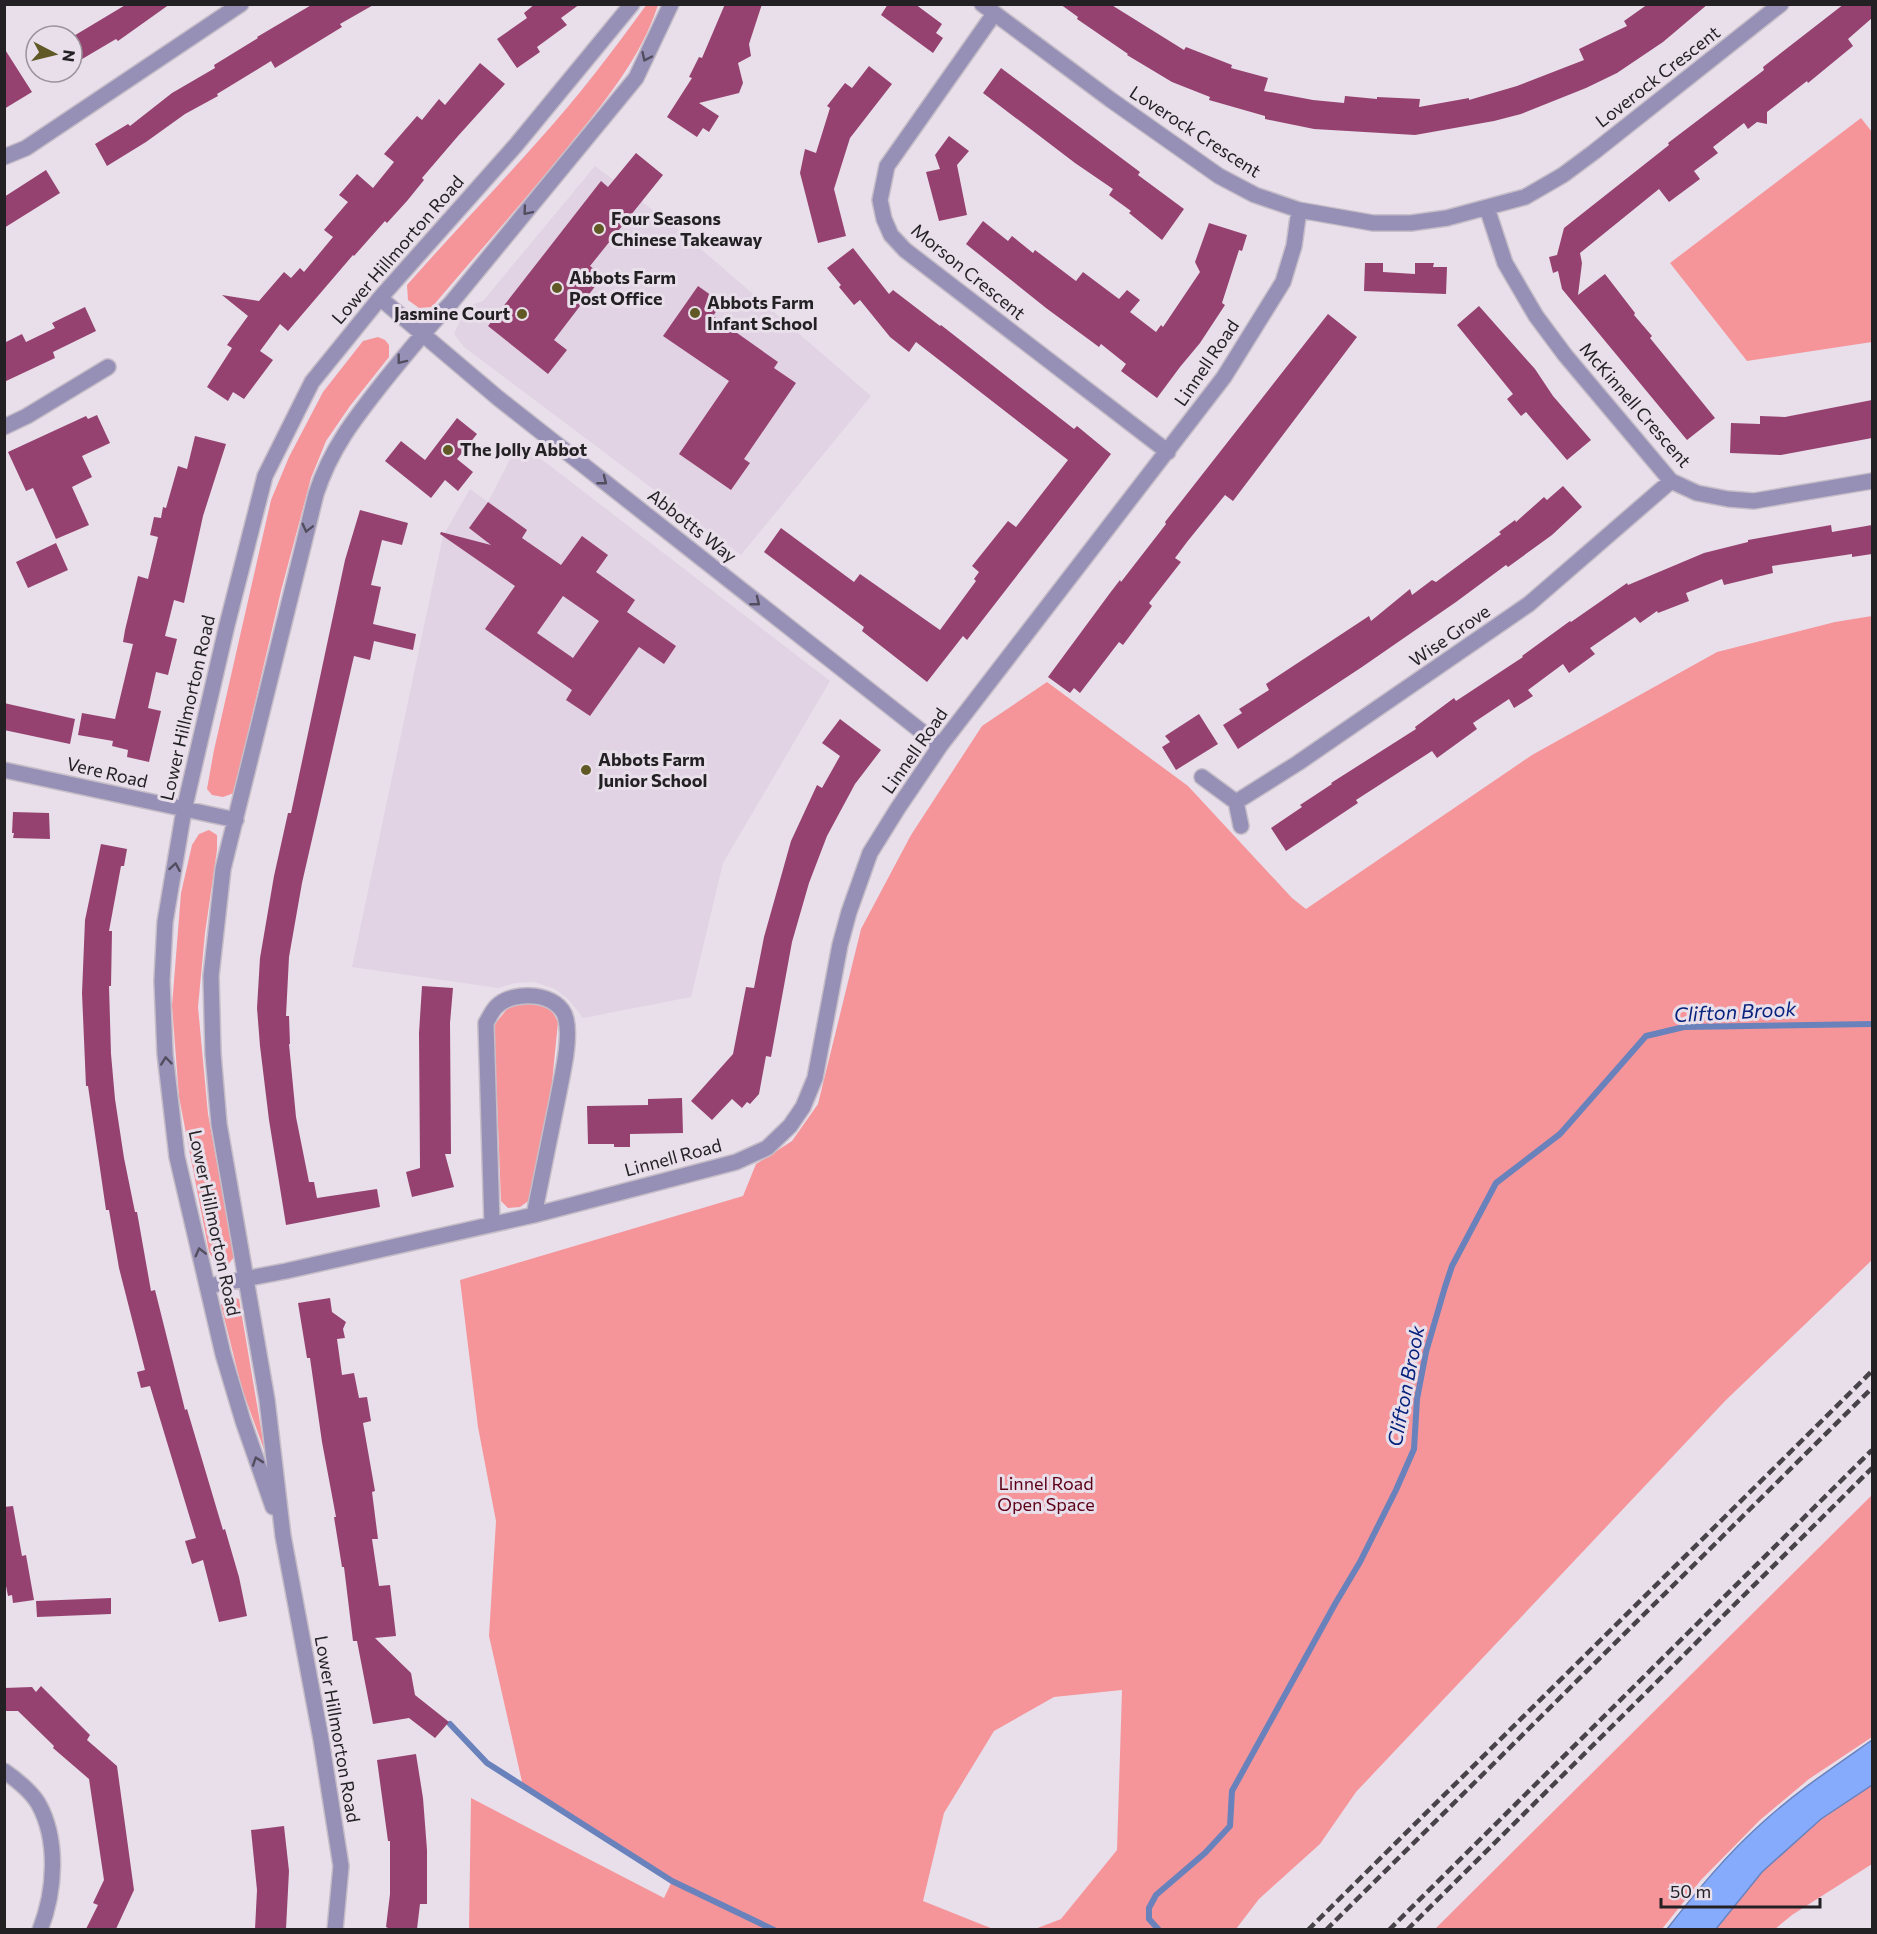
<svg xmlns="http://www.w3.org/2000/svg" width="1877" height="1934" viewBox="0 0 1877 1934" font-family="Commissioner,sans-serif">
	<rect width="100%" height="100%" fill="#e8dfea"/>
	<path fill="#e1d2e4" d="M595 166 680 231 871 396 741 555 464 347 454 334 467 306 483 301Z
		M519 442 830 681 723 863 691 997 583 1018 568 999 553 988 534 982 515 983 498 988 352 967 443 536 470 489 488 502Z"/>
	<path fill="#f5959a" d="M647 4 658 5C640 60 604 102 568 147 524 201 477 254 432 307L419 308 408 300 407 285C450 236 496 189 539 140 578 97 613 51 647 4Z
		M1861 118 1872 132V342L1747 361 1670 263Z
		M378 337 385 340 389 345V357L350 406 326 441 311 478 281 591 234 793 223 797 212 795 207 789 214 750 271 500 289 457 323 392 363 341Z
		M1872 616V1260L1726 1400 1356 1792 1320 1844 1259 1899 1236 1929H1035L1061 1919 1117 1850 1122 1690 1054 1697 994 1731 944 1813 923 1901 993 1929H469L471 1798 664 1898 672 1881 523 1786 489 1636 496 1521 478 1427 460 1280 743 1196 756 1164 792 1141 818 1104 861 929 911 835 982 726 1047 682 1188 786 1292 898 1306 909 1532 755 1717 652 1835 622Z
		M209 830 217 835V850L205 933 198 1007 208 1114 234 1257 227 1266 216 1264 209 1252 179 1097 172 1006 181 893 192 845 199 834Z
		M528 1002 542 1003 551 1009 558 1022 551 1093 530 1200 520 1207 508 1208 501 1201 494 1025 508 1008Z
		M230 1296 239 1299 265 1452 242 1389 221 1305 226 1298Z
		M1872 1495V1737L1809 1779 1760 1820 1701 1880 1662 1929H1435Z
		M1872 1785V1864L1792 1915 1775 1929 1716 1930 1762 1872 1821 1819Z"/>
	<path fill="#86abfc" stroke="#6982bc" stroke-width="1.5" d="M1872 1740V1785L1821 1819 1762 1872 1716 1929H1667C1696 1892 1726 1855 1762 1823 1796 1792 1835 1766 1872 1740Z"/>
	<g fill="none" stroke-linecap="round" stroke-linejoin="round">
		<path stroke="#6982bc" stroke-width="6" d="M450 1724 487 1763 672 1881 774 1930
			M1159 1930 1149 1919V1908L1156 1895 1205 1853 1230 1826 1232 1791 1335 1604 1360 1562 1396 1490 1414 1449 1417 1399 1426 1352 1445 1287 1452 1266 1496 1183 1560 1134 1646 1036 1684 1027 1872 1024"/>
	</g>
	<path fill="#964270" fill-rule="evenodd" d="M127 4H170L118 41 116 39 72 65V37Z
		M313 4H375L340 24 342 27 275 68 271 61 217 94 218 96 185 114 146 142 107 166 95 144 128 124 130 126 172 93 215 68 214 65 258 38 257 37Z
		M535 4H580L561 18 567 25 537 47 540 52 517 68 497 39 527 18 524 13Z
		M725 4H762L749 44 751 56 738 63 743 83 739 93 699 103 719 116 709 132 703 128 697 137 667 117 692 78 689 77 699 57 702 58Z
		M888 4H915L942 24 936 33 943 38 933 53 881 15Z
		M1060 4H1110L1184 50 1186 47 1232 65 1231 68 1268 78 1264 91 1313 100 1344 103 1345 96 1377 99V97L1420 99 1419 107 1469 98V100L1517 86 1584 60 1579 49 1627 26 1624 21 1648 4H1708L1663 42 1617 73 1586 88 1521 114 1494 121 1415 135 1314 129 1265 119V116L1209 100 1210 97 1172 82 1127 55 1128 54 1077 19 1078 17Z
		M1844 4H1872V18L1848 39 1853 46 1808 83 1807 81 1767 112V124L1757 122 1748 129 1744 123 1713 147 1718 153 1694 171 1700 179 1669 202 1659 189 1580 253 1582 263 1578 295 1605 274 1635 313 1634 315 1652 336 1650 338 1715 418 1687 440 1562 289 1558 271 1553 273 1549 257 1557 255 1564 228 1669 145 1668 143 1764 70 1763 67Z
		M4 48 32 92 4 109Z
		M480 63 505 84 458 136 422 178 424 180 407 201 387 223 385 221 354 256 353 255 288 331 280 324 260 351 273 360 244 399 233 392 228 401 207 387 232 348 227 345 248 316 222 295 259 301 284 272 291 278 300 268 304 272 333 237 324 230 348 202 339 195 357 174 373 188 394 162 384 154 417 116 422 120 439 99 445 105Z
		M869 66 892 84 850 138 834 189 846 236 818 243 800 173 805 149 816 153 830 108 827 106 845 83 852 88Z
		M1001 68 1140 172 1138 175 1184 209 1162 240 1129 213 1131 211 1109 195 1113 189 1075 163 983 93Z
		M949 136 969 151 957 165 967 215 939 221 926 172 940 169 935 155Z
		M636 153 663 175 590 266 603 276 554 340 567 350 548 374 488 326 601 181 608 187Z
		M46 170 60 193 4 228V197Z
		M983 221 1008 241 1012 236 1033 253 1035 250 1076 281 1083 272 1119 299 1127 290 1140 300 1130 312 1156 332 1161 325 1163 327 1200 272 1195 262 1209 223 1247 235 1242 251 1239 250 1222 303 1225 305 1200 343 1180 367 1157 398 1121 371 1126 364 1101 344 1099 347 1046 308 966 244Z
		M853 248 889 294 893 290 940 326 941 325 1074 429 1077 426 1111 454 967 640 963 636 927 682 862 631 864 627 764 552 781 528 854 582 860 574 940 630 976 581 974 579 979 572 972 566 1008 521 1016 527 1068 460 916 342 909 352 890 337 860 300 854 305 839 287 841 285 827 268Z
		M1365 263H1383V272L1415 274V263H1434L1433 267H1447L1446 294 1364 291Z
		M698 286 722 303 713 316 778 362 774 368 796 383 744 459 750 463 731 490 679 454 729 381 663 336Z
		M1479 306 1535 369 1553 396 1591 440 1567 460 1526 412 1521 416 1507 399 1513 394 1457 325Z
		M85 307 96 331 53 352 55 358 4 382V343L22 334 26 342 55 328 52 323Z
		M1328 314 1357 337 1233 501 1225 495 1187 542 1175 558 1181 562 1149 603 1152 606 1123 645 1119 642 1080 693 1074 688 1070 693 1048 677 1110 593 1120 580 1121 582 1166 524 1165 522Z
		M1872 400V438L1781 455 1730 453 1731 423 1760 424V416L1785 417Z
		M97 415 110 443 82 456 92 477 72 487 89 525 56 539 33 488 26 491 8 452 86 416 88 419Z
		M457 418 477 434 457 459 473 472 458 491 445 480 431 498 385 461 401 441 425 460Z
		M195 436 226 444 203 516 184 603 174 600 165 636 177 639 168 675 156 672 148 708 161 711 149 762 127 757 128 750 112 746 113 741 78 735 82 713 115 719 133 644 123 642 125 630 138 576 148 579 158 537 150 535 154 517 161 518 163 507 166 508 178 466 187 469Z
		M1563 486 1582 507 1552 535 1508 567 1506 565 1456 602 1362 667 1238 749 1223 725 1242 713 1239 709 1269 690 1266 684 1369 616 1371 621 1410 589 1412 595 1432 580 1436 582 1501 534 1499 532 1515 520 1516 522 1544 497 1547 500Z
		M488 502 527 530 522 538 561 565 582 536 608 555 596 572 635 600 627 612 676 646 664 664 639 647 590 716 566 700 572 690 485 629 515 586 440 534 441 532 491 545 469 528ZM563 596 599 621 573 658 537 633Z
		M360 510 408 523 402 545 382 540 371 585 381 587 373 624 416 634 413 650 374 641 370 660 354 656 302 883 289 957 286 1016H289L290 1044H289L296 1117 309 1182H314L317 1198 377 1189 380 1207 286 1225 269 1120 260 1046 257 1008 260 958 274 876 288 813H291L345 560Z
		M1831 525 1832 532 1872 525V554L1852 557V554L1772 566 1773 573 1724 585 1722 579 1686 593 1689 601 1658 613 1657 611 1640 623 1635 617 1590 648 1595 654 1569 673 1563 664 1528 690 1533 696 1514 708 1509 699 1473 723 1477 729 1437 758 1432 751 1356 800 1358 803 1286 851 1271 828 1302 807 1300 805 1332 784 1331 783 1416 729 1415 727 1454 698 1456 701 1523 657 1522 656 1570 621 1571 622 1627 583 1628 585 1704 553 1748 542V540Z
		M56 543 68 570 28 588 16 562Z
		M4 703 75 719 70 744 4 730Z
		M1199 714 1218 744 1176 770 1162 747 1170 742 1165 736Z
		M840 719 881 750 855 784 827 836 809 883 792 942 771 1057 766 1056 759 1094 750 1104 747 1102 742 1108 732 1099 712 1120 691 1101 733 1054 746 987 754 988 764 937 791 841 817 785 822 788 840 756 822 743Z
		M13 812 49 813 50 839 13 838 14 833H12Z
		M101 844 127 849 124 866H121L109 931H112L111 986H109L111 1054 115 1099 124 1158 135 1212H137L151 1291 155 1290 185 1410 187 1409 223 1530 225 1529 239 1577 247 1616 219 1622 203 1560 192 1564 185 1541 196 1538 150 1386 141 1388 137 1372 145 1370 119 1268 109 1210H106L88 1086H86L82 993 85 920Z
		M422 986 453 988 450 1023 451 1154H445L454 1187 412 1197 406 1172 420 1168 419 1033Z
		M682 1098 683 1133 630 1134V1147H614V1144H588L587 1106 648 1105V1099Z
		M330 1298 332 1312 346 1322 343 1329 345 1338 337 1339 342 1375 354 1373 359 1398 367 1397 371 1421 363 1423 375 1491 372 1492 378 1539H372L379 1586 390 1585 396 1636 375 1638 411 1673 415 1695 449 1722 435 1738 409 1718 373 1724 357 1641H353L344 1567H342L334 1517H336L322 1442 310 1358H307L298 1303Z
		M13 1506 22 1556 26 1555 34 1600 13 1603 12 1595 8 1596 4 1576V1507Z
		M111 1598V1614L37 1617 36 1601Z
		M41 1686 90 1735 87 1740 117 1766 134 1890 116 1929H86L98 1905 93 1903 104 1880 89 1779 53 1748 54 1746 18 1711H4V1688L32 1687 36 1692Z
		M416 1754 423 1798 427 1850V1904H420L417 1929H390L386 1927 390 1894V1841H388L377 1760Z
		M284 1826 289 1871 286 1929H255L257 1890 251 1830Z"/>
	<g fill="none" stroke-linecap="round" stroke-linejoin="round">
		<g stroke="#c5bdc7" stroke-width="18">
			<path id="minor" d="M982 4 1111 100 1219 176 1255 195 1299 210 1373 223H1411L1447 218 1525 197 1563 175 1594 152 1781 4
				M994 14 887 166 880 200 884 219 891 235 905 250 1168 452
				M4 157 26 148 241 4
				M1487 208 1505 263 1536 316 1565 355 1671 481 1697 493 1728 499 1754 501 1872 481
				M380 298 498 398 940 746
				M4 427 27 416 108 367
				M4 770 236 820
				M1202 777 1236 802 1241 826
				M1236 802 1298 763 1529 604 1671 481
				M492 1224 486 1023C489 1018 492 1011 496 1007 513 989 560 992 566 1019 571 1041 562 1075 558 1097 550 1136 542 1176 534 1215
				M208 1286 286 1271 534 1215 736 1162 767 1148 790 1126 803 1107 815 1078 840 945 849 912 870 853 898 808 940 746 1224 377 1283 282 1294 246 1299 210
				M273 1507 243 1421 223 1354 177 1157 165 1054 162 981 165 922 184 810 227 625 265 476 312 382 380 298 516 145 632 4
				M4 1771C17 1780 30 1790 38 1803 59 1840 55 1892 40 1930
				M335 1930 341 1866 321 1739 283 1536 267 1400 219 1124 213 1054 211 976 223 869 316 494C331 448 355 418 385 380 406 354 427 328 451 303L636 78 671 4"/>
		</g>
		<use href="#minor" stroke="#9790b6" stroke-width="15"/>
		<path stroke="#474348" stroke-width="4.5" stroke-dasharray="9 4.5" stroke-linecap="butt" d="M1308 1930 1872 1371
			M1326 1930 1872 1388
			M1389 1930 1872 1450
			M1407 1930 1872 1468"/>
	</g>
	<defs><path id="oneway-chevron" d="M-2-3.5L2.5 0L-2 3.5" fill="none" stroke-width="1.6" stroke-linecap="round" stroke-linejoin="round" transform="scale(1.5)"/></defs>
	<g stroke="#524d5f">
		<use href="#oneway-chevron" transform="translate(646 57) rotate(115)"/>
		<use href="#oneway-chevron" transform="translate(527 211) rotate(130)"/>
		<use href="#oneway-chevron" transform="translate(401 360) rotate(128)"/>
		<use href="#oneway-chevron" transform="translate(603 481) rotate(38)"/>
		<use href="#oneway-chevron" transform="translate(307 528) rotate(104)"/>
		<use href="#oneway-chevron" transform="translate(756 602) rotate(38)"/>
		<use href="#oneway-chevron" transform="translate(175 867) rotate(-80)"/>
		<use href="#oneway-chevron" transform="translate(166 1061) rotate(-96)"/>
		<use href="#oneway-chevron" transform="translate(200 1252) rotate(-104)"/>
		<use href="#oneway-chevron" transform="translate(257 1461) rotate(-109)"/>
	</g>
	<g fill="#605825" stroke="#e8dfea" stroke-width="2">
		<circle cx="599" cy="229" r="6"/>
		<circle cx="557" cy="288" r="6"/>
		<circle cx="695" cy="313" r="6"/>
		<circle cx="522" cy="314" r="6"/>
		<circle cx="448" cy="450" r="6"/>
		<circle cx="586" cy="770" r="6"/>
	</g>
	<g text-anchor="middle" stroke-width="6" stroke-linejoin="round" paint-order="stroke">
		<g font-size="18" fill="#242125" stroke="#e8dfea">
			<text transform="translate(1658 77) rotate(-38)" y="6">Loverock Crescent</text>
			<text transform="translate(1195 132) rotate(33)" y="6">Loverock Crescent</text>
			<text transform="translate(398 250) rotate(-49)" y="6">Lower Hillmorton Road</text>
			<text transform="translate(968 272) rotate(39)" y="6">Morson Crescent</text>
			<text transform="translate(1207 363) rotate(-56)" y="6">Linnell Road</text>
			<text transform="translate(1635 405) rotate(49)" y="6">McKinnell Crescent</text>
			<text transform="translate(692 526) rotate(38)" y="6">Abbotts Way</text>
			<text transform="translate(1450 636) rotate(-35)" y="6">Wise Grove</text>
			<text transform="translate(188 708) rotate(-77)" y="6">Lower Hillmorton Road</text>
			<text transform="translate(915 751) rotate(-55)" y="6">Linnell Road</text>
			<text transform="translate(107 773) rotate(13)" y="6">Vere Road</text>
			<text transform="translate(673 1158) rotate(-15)" y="6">Linnell Road</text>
			<text transform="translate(214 1223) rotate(78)" y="6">Lower Hillmorton Road</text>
			<text transform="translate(337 1729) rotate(80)" y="6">Lower Hillmorton Road</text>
		</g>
		<g font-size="18" font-weight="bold" fill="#242125" stroke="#e8dfea" text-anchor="start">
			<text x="611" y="225">Four Seasons<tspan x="611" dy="21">Chinese Takeaway</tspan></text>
			<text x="569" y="284">Abbots Farm<tspan x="569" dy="21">Post Office</tspan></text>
			<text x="707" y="309">Abbots Farm<tspan x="707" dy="21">Infant School</tspan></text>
			<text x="510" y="320" text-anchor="end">Jasmine Court</text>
			<text x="460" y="456">The Jolly Abbot</text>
			<text x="598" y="766">Abbots Farm<tspan x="598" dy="21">Junior School</tspan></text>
		</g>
		<g font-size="18" fill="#5d0017" stroke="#e8dfea">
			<text x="1046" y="1490">Linnel Road<tspan x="1046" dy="21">Open Space</tspan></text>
		</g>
		<g font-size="20" font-style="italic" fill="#07227c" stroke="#e8dfea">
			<text transform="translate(1735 1012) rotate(-3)" y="7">Clifton Brook</text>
			<text transform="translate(1406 1386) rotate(-79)" y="7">Clifton Brook</text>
		</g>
	</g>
	<rect width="1877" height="1934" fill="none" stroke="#242125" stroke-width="12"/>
	<g transform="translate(54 54) rotate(97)"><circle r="28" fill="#e8dfea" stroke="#9a939b" stroke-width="1.5"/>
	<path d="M0-4.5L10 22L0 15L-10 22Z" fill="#605825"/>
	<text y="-9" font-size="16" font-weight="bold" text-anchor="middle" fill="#242125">N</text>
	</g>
	<path d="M1661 1898v9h159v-9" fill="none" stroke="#242125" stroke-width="3"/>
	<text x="1670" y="1898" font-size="18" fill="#242125" stroke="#e8dfea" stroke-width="4.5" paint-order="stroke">50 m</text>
</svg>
